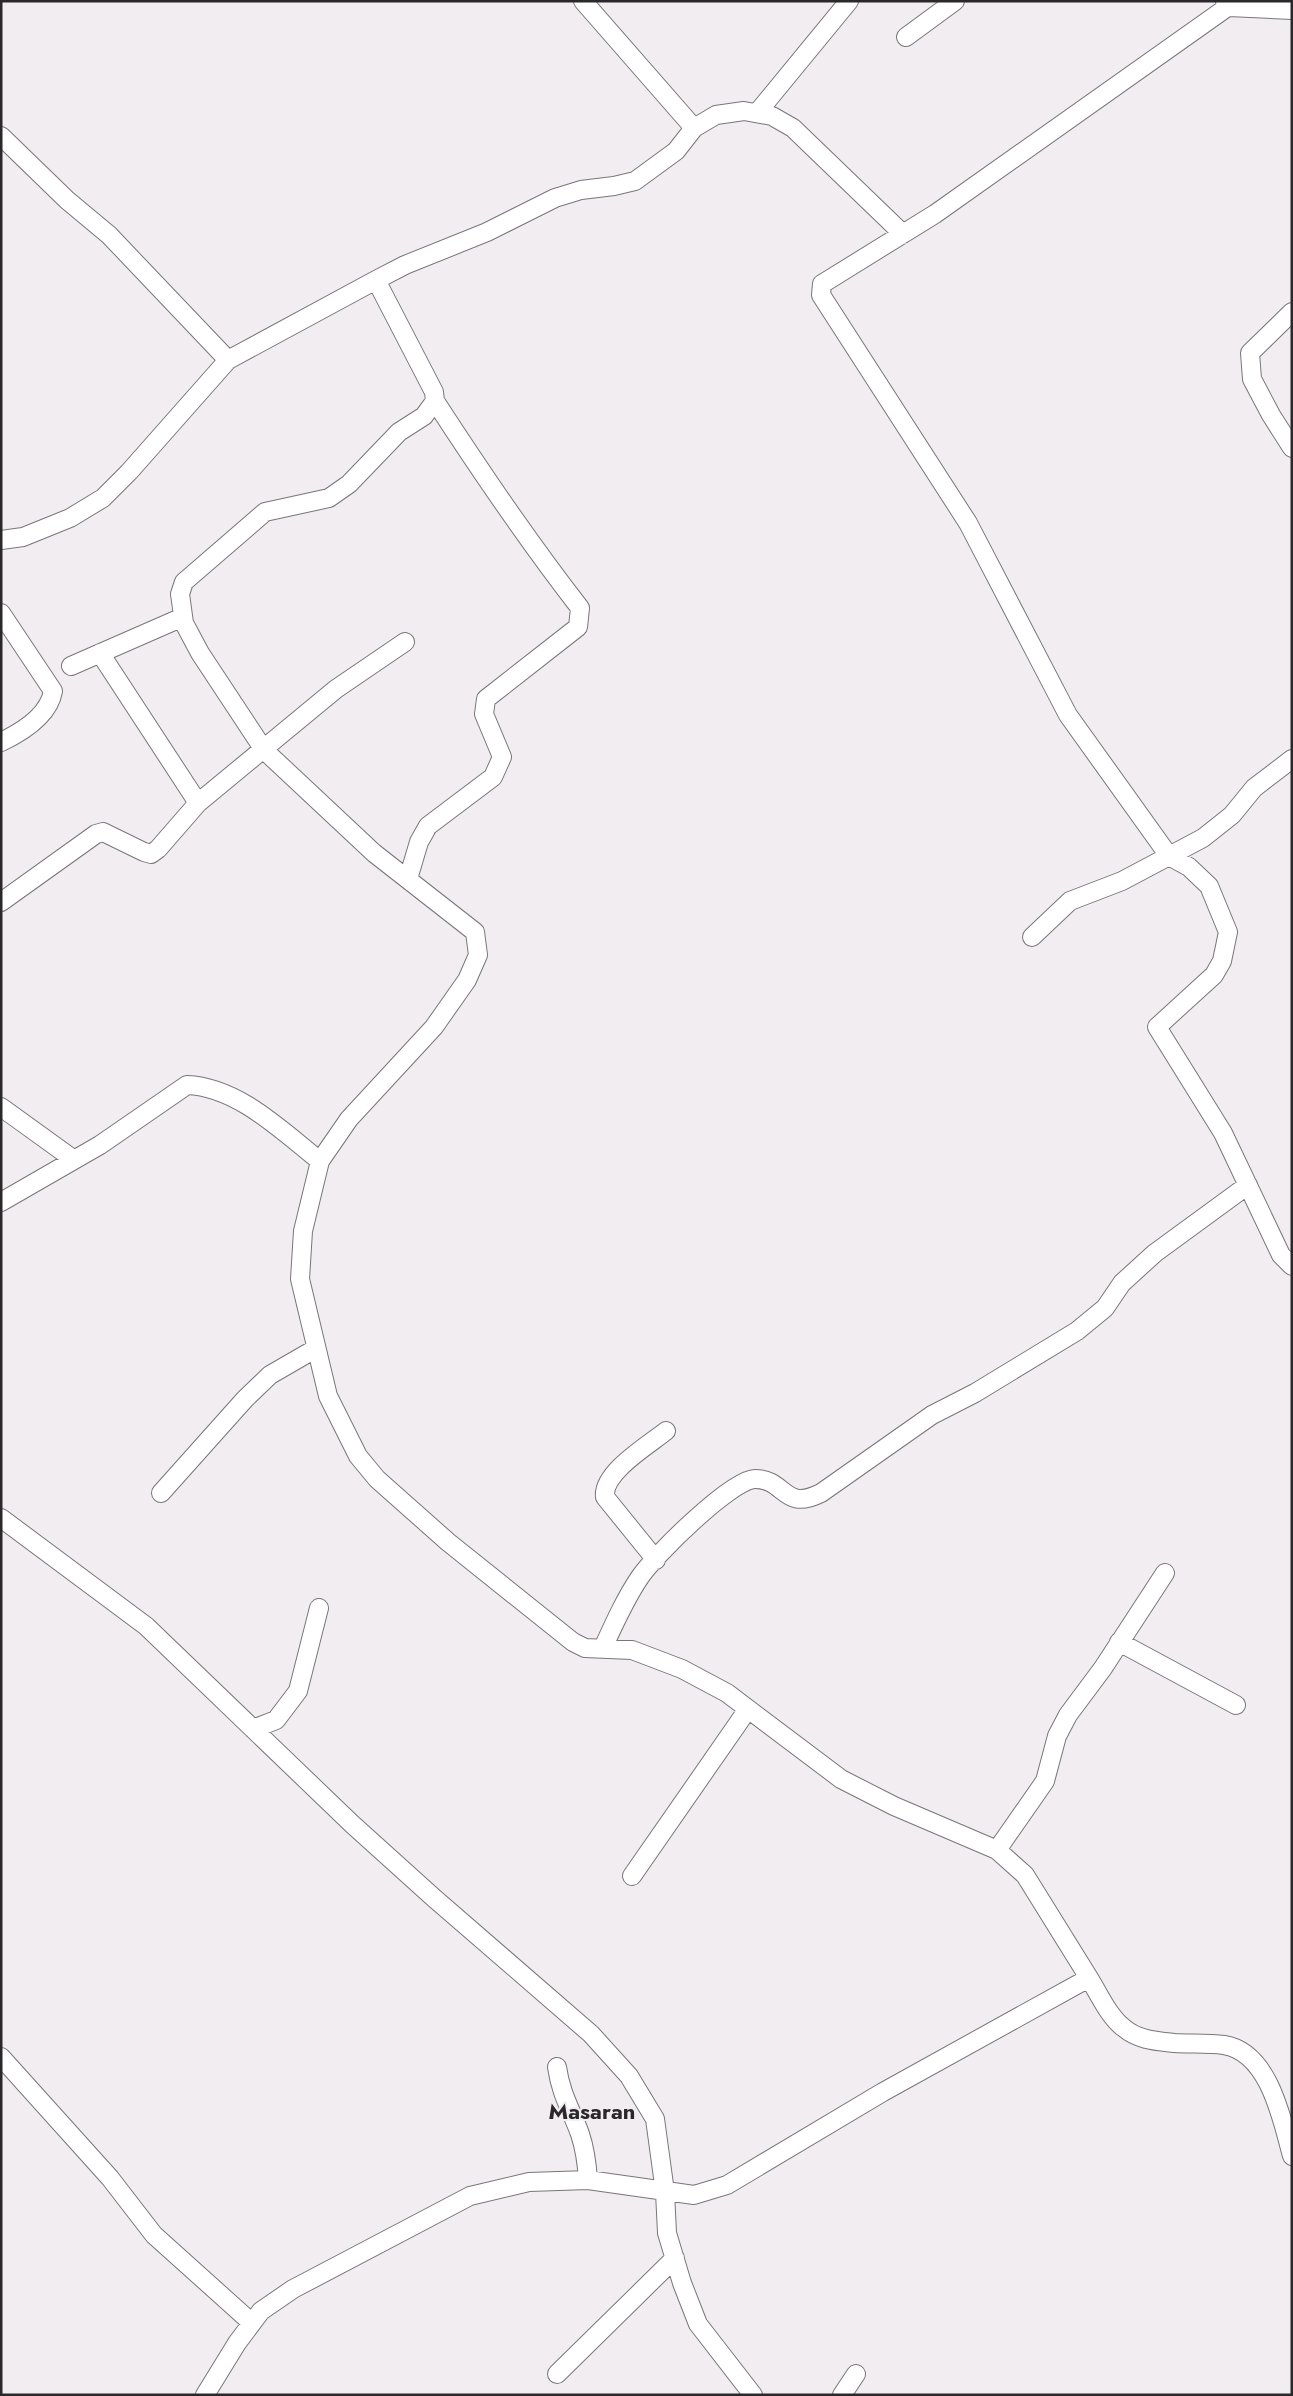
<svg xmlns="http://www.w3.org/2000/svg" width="1293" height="2396" viewBox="0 0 1293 2396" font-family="Jost,sans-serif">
	<rect width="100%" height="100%" fill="#f2edf1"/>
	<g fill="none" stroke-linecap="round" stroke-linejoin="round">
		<g stroke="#797579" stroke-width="20">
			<path id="street" d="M583 1 694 128
				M1236 1 935 214 822 284 821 295 968 523 1068 715 1169 856 1189 867 1209 886 1228 932 1222 961 1214 975 1157 1027 1223 1133 1281 1255 1292 1266
				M1225 2 1229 7 1292 10
				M906 37 955 1
				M757 113 849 1
				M1 136 67 200 109 235 228 360
				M1292 312 1250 353 1252 379 1271 415 1292 448
				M1 540 23 537 70 518 103 498 129 472 228 360 376 280 405 265 487 232 555 198 581 190 614 186 635 181 676 151 694 128 716 115 744 111 772 116 793 128 903 234
				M1 613 53 691C49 715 22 732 1 742
				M71 666 183 617
				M198 803 336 689 405 642
				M408 879 419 842 428 826 493 777 502 757 484 714 486 699 578 627 580 608C528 541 481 472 435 401
				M1 902 96 834 103 832 144 852 151 854 158 849 198 803 100 653
				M1032 937 1070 901 1122 881 1203 838 1232 815 1254 788 1292 759
				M1 1107 73 1159
				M1 1202 100 1145 187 1085C238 1087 282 1131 320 1161
				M161 1493 245 1399 270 1375 315 1349
				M1 1518 146 1626 352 1824 434 1898 591 2034 629 2076 655 2119 665 2192 667 2233 682 2283 698 2324 753 2395
				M656 1560 605 1497C602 1473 647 1446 666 1431
				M1119 1642 1236 1705
				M603 1648C614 1624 625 1599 640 1577 654 1556 732 1479 755 1479 786 1479 783 1512 821 1493L932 1415 975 1393 1077 1331 1105 1308 1122 1283 1155 1253 1248 1185
				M253 1729 276 1720 298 1691 319 1608
				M997 1850 1045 1781 1057 1736 1068 1715 1103 1668 1165 1573
				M632 1876 748 1709
				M1089 1978C1099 1994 1109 2017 1124 2028 1138 2040 1156 2041 1174 2043 1190 2044 1208 2043 1224 2045 1269 2052 1282 2119 1292 2156
				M1 2057 110 2178 154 2235 252 2323
				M557 2067C561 2095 571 2109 580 2134 585 2149 587 2164 588 2180
				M557 2374 675 2258
				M205 2395 237 2343 261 2311 293 2289 470 2196 529 2182 588 2180 694 2195 727 2185 883 2092 1089 1978 1025 1875 997 1850 894 1806 841 1779 727 1693 682 1669 632 1650 585 1648 573 1642 448 1542 377 1479 358 1456 328 1396 300 1279 303 1231 320 1161 349 1119 434 1027 467 980 478 955 475 932 374 853 264 750 200 653 184 623 180 594 184 582 265 512 329 498 349 484 399 432 424 416 435 401 434 392 376 280
				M842 2395 856 2374"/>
		</g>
		<use href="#street" stroke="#fff" stroke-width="18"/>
	</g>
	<g text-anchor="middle" stroke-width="4" stroke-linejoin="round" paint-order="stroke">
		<g font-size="22" font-weight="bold" fill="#2a282a" stroke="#f2edf1">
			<text x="592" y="2119">Masaran</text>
		</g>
	</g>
	<rect width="1293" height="2396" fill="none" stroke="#2a282a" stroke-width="5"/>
</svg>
